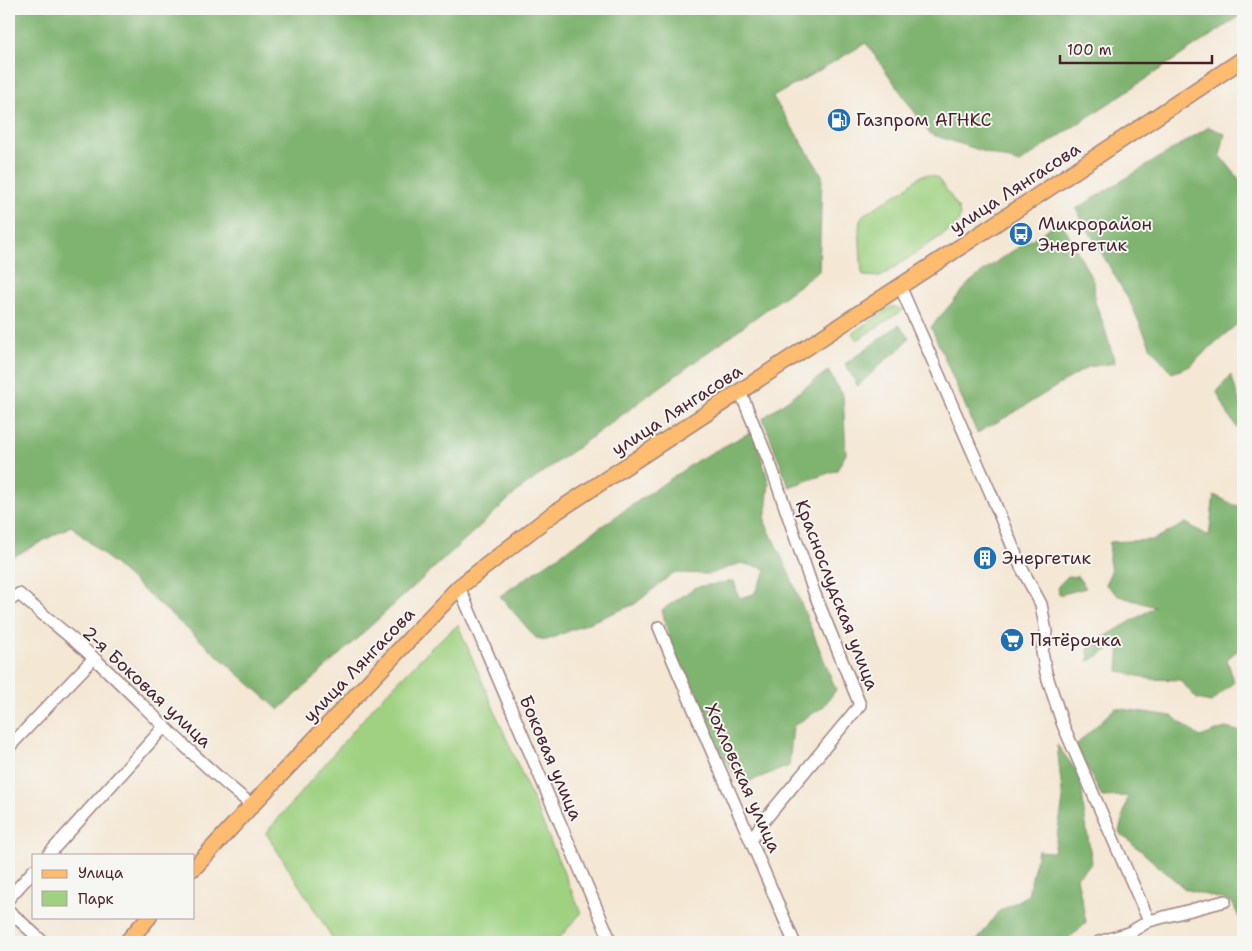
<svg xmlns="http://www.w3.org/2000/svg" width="1252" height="951" viewBox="0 0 1252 951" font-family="'Shantell Sans',sans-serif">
	<rect width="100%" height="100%" fill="#f6f6f2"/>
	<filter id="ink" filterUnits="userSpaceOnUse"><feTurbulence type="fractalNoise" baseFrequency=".02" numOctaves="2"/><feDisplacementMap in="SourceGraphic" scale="10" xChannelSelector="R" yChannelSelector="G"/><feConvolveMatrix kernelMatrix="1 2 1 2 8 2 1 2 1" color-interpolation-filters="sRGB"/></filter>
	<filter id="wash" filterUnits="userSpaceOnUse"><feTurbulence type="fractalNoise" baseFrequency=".0096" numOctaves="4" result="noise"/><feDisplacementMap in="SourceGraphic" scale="20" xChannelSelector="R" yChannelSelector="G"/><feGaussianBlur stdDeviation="1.12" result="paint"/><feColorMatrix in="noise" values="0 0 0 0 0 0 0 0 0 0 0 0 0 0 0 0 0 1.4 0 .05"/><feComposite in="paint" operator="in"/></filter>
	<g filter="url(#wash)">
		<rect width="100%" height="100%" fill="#f4e7d4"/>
		<path fill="#9fd181" stroke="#747856" d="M922 175C927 175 933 175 937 178 941 181 958 206 959 211 961 216 959 222 956 226L880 277 864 276 862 273 859 229 860 221 863 215 905 189 909 185Z
			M891 307H895L903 310 857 340 852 333Z
			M458 625 581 913 556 942H335L266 833 376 704 433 646Z"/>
		<path fill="#7fb36f" stroke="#64694d" d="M9 9H1243V14L1019 163 930 134 866 43 773 97 822 175 819 271 519 490 279 710 71 526 9 559Z
			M1209 127 1225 134 1220 155 1243 184V319L1217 341 1190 366 1172 373 1151 348 1130 302 1076 209Z
			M1061 221 1094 283 1095 302 1103 323 1115 363 1088 367 1008 416 977 433 931 327 970 282 1000 259Z
			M899 325 909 337 901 348 883 362 858 386 845 364Z
			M828 371 843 395 846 454 837 470 789 487 763 418Z
			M1231 375 1243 413V436L1229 416 1217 392Z
			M753 431 769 483 765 522 788 571 836 690 823 707 793 726 789 766 740 785 680 681 662 610 696 587 734 581 739 598 754 594 767 569 741 563 710 574 673 573 635 604 547 640 536 638 500 596 698 460Z
			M1214 495 1234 505 1240 506 1242 527 1243 532V646L1227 659 1234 682 1211 702 1197 699 1180 680 1150 679 1118 671 1120 643 1089 661 1088 649 1106 636 1155 607 1119 596 1105 584 1111 572 1109 559 1110 542 1153 540 1186 523 1209 536Z
			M1068 576 1078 577 1086 588 1059 595 1058 586Z
			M1115 708 1172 716 1200 737 1225 728 1243 732V926L1232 902 1185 889 1119 832 1128 796 1102 797 1076 745Z
			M1057 745 1081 777 1084 812 1092 863 1077 877 1086 922 1066 942H952L977 941 998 912 1028 895 1038 851 1054 852 1063 801Z"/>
	</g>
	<g filter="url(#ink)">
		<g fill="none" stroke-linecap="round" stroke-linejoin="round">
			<g stroke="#9f8380" stroke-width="14">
				<path id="minor" d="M900 286 991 494 1021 567 1041 604 1046 632 1042 652 1046 673 1063 725 1149 921
					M740 391 772 469 814 592 860 705 763 822 751 840
					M459 587 611 942
					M9 601 19 594C44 616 70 636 95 659 147 708 195 760 252 805
					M659 627C703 733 750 837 794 942
					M9 747 94 658
					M48 855 164 727
					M9 898 34 870
					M9 911 43 942
					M1099 942 1129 933 1149 921 1225 901"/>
			</g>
			<g stroke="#9f8380" stroke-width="18">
				<path id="major" d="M194 868 252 805 459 587 550 516 995 224 1243 59
					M127 942 149 917"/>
			</g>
			<use href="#minor" stroke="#fff" stroke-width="11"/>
			<use href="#major" stroke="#fdbc6f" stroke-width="15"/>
		</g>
	</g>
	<defs>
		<g id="fuel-disc" transform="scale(1.25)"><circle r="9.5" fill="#1f6fb2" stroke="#f6f6f2"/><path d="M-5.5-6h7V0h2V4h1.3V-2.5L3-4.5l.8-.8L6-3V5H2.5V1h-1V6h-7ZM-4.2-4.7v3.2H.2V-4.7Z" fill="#fff"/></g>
		<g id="bus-disc" transform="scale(1.25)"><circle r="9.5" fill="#1f6fb2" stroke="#f6f6f2"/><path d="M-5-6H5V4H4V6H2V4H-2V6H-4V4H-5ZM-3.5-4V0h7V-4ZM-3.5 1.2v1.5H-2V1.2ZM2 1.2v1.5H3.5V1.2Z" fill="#fff"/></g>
		<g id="building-disc" transform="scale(1.25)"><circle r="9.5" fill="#1f6fb2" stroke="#f6f6f2"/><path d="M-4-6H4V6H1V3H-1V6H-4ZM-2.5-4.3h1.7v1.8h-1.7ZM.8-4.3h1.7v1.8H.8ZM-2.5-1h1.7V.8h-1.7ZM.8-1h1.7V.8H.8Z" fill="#fff"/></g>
		<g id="supermarket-disc" transform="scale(1.25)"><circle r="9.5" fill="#1f6fb2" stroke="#f6f6f2"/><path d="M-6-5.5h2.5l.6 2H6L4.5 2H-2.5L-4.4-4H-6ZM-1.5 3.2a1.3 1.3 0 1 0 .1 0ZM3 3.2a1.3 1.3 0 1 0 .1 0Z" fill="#fff"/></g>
	</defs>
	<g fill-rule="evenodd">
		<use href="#fuel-disc" x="839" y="120"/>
		<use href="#bus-disc" x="1021" y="234"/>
		<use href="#building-disc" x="985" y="558"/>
		<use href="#supermarket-disc" x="1012" y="640"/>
	</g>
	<g text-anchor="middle" stroke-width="4" stroke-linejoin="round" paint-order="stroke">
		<g font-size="18" fill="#4a1f2b" stroke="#f6f6f2" text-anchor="start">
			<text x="856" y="126">Газпром АГНКС</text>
			<text x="1038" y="230">Микрорайон<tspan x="1038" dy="21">Энергетик</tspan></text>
			<text x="1002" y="564">Энергетик</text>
			<text x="1030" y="646">Пятёрочка</text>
		</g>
		<g font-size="18" fill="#4a1f2b" stroke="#f6f6f2">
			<text transform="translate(1015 188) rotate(-33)" y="6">улица Лянгасова</text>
			<text transform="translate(677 410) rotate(-33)" y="6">улица Лянгасова</text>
			<text transform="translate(837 595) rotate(69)" y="6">Краснослудская улица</text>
			<text transform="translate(359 665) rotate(-46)" y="6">улица Лянгасова</text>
			<text transform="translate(147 687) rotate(43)" y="6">2-я Боковая улица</text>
			<text transform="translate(551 758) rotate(67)" y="6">Боковая улица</text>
			<text transform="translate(743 778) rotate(66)" y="6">Хохловская улица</text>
		</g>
	</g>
	<rect width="1252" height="951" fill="none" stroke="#f6f6f2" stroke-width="30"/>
	<rect x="32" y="854" width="162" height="65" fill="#f6f6f2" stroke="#b1a0a2"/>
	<rect x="42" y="870" width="25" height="8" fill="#fdbc6f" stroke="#b1a0a2"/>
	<text x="78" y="878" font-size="15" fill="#4a1f2b">Улица</text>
	<rect x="42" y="891" width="25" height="15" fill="#9fd181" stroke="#b1a0a2"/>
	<text x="78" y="904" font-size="15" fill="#4a1f2b">Парк</text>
	<path d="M1060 55v8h152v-8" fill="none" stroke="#4a1f2b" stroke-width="2.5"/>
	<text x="1067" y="55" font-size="15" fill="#4a1f2b" stroke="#f6f6f2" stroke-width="4" paint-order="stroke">100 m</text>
</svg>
